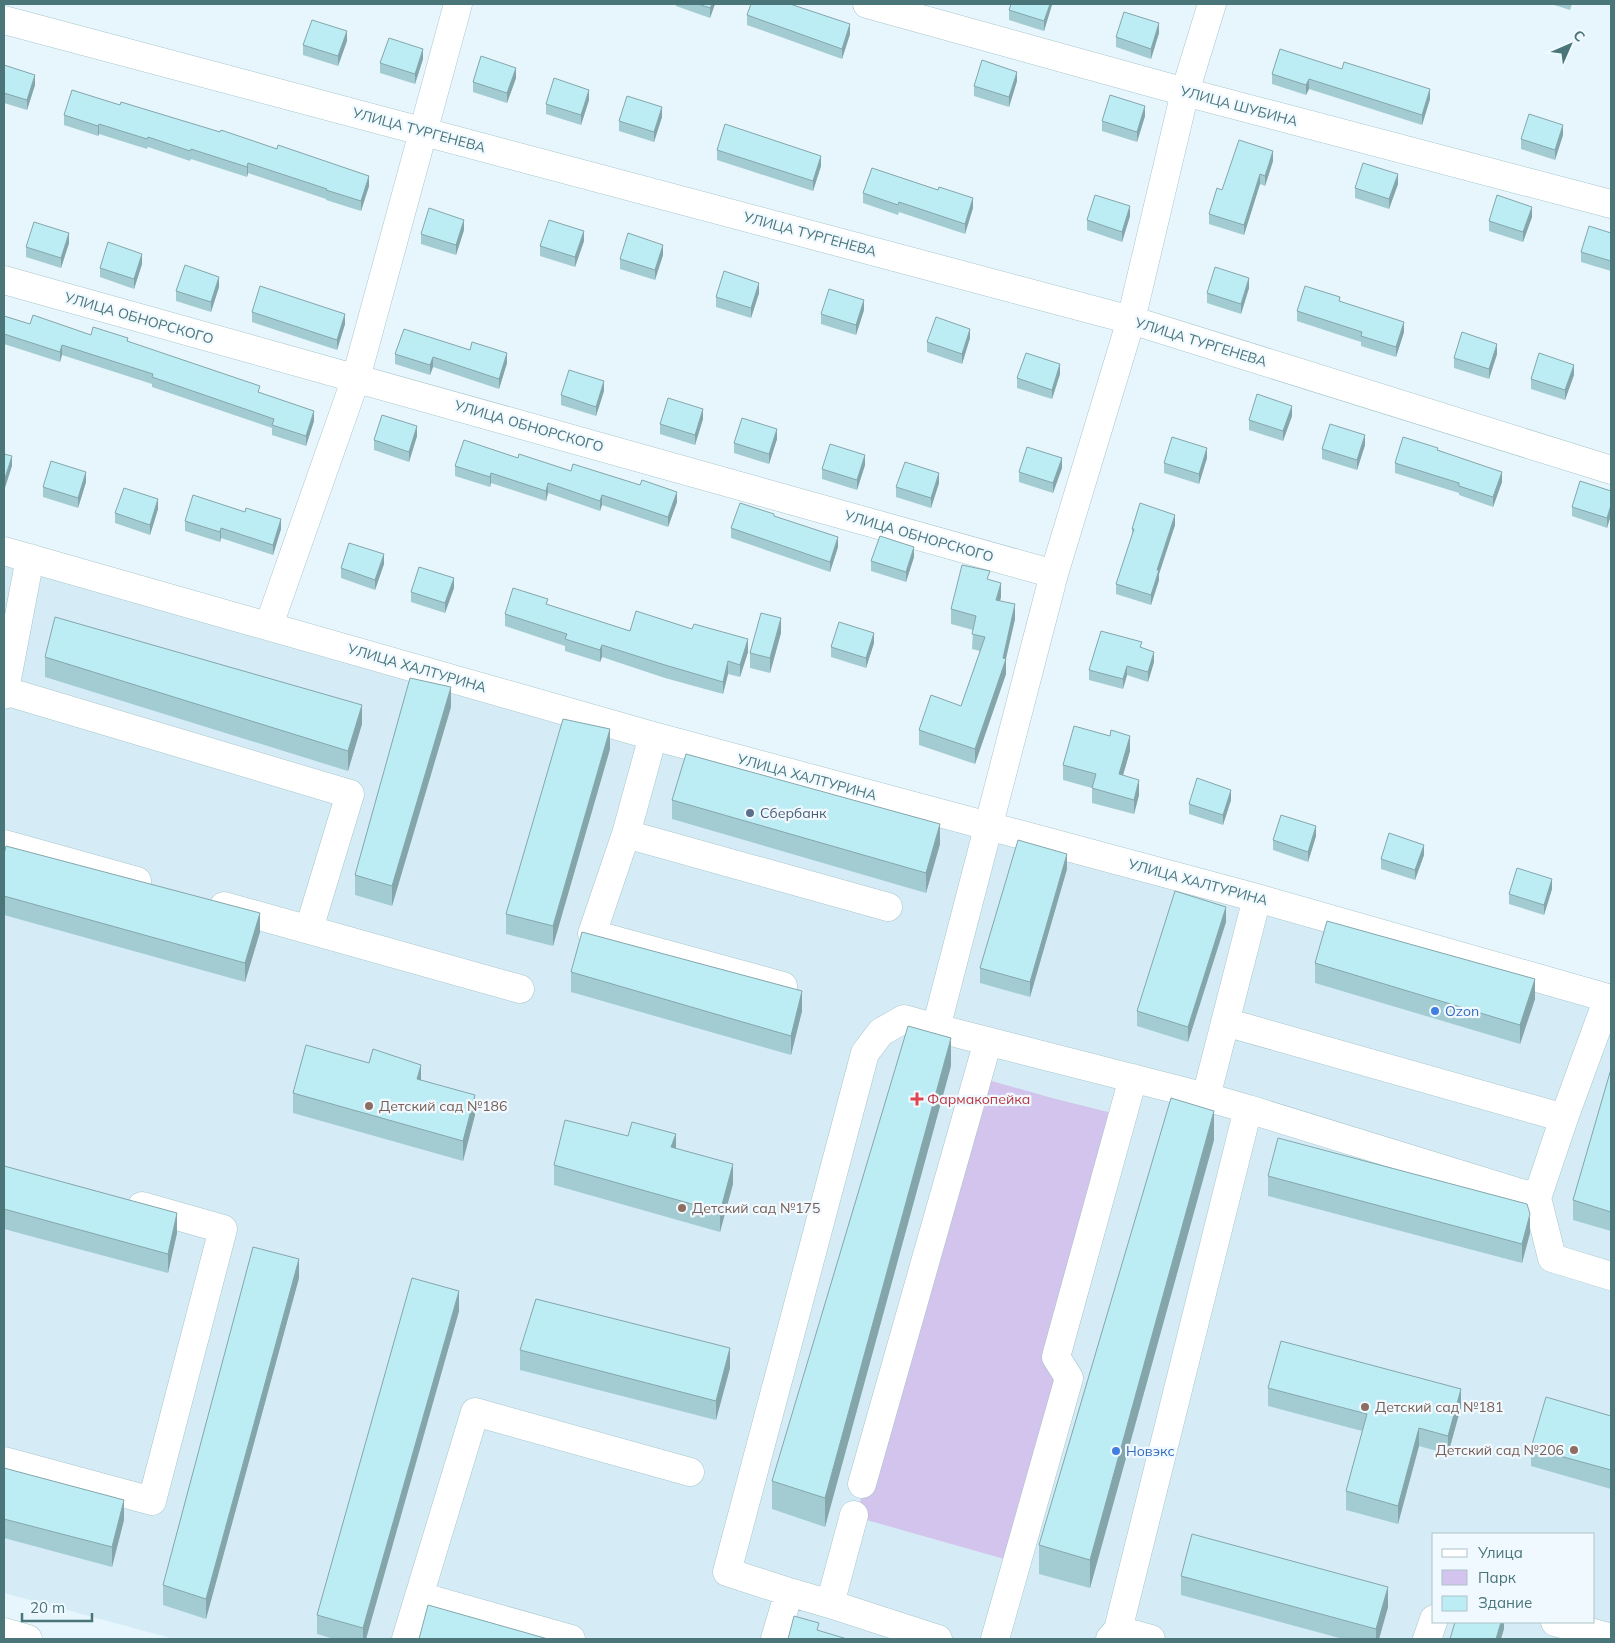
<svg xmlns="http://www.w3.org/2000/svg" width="1615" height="1643" viewBox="0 0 1615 1643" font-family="Mulish,sans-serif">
	<rect width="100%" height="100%" fill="#e7f6fd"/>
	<path fill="#d5ecf6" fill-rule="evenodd" d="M4 566 1611 1007V1639H174L4 1593ZM1434 1534H1594V1622H1434Z"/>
	<path fill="#d2c4ed" d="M981 1078 1052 1098 1136 1119 1015 1562 856 1517Z"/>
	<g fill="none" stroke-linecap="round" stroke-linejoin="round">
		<g stroke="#a7c6cc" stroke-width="29">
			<path id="minor" d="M867 4 1185 92 1611 204
				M4 20 1131 320 1611 470
				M4 280 1054 574
				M4 551 653 736 1257 898 1611 999
				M269 625 356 378 458 4
				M5 691 350 794 309 929
				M4 695 30 558
				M653 736 626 834 888 907
				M626 834 592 934 783 986
				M4 844 137 881
				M224 906 520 989
				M1225 1022 1564 1118
				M936 1028 1206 1097
				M1248 1109 1537 1198 1564 1118 1608 998
				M1537 1198 1552 1258 1611 1276
				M4 1461 152 1501 223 1229 142 1206
				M862 1484 988 1041
				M789 1592 830 1604 938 1639
				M419 1596 571 1639
				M830 1604 854 1515
				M1555 1622 1611 1638
				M1118 1630 1151 1639
				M4 1632 28 1639
				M406 1639 475 1412 690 1472
				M775 1639 789 1592 727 1572 865 1053 881 1032 904 1019 936 1028 1054 574 1131 320 1185 92 1212 4
				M995 1639 1069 1378 1056 1357 1133 1078
				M1110 1639 1118 1630 1248 1109 1206 1097 1257 898
				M1427 1639 1434 1619"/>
		</g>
		<use href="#minor" stroke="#fff" stroke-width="28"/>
	</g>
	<path fill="#a3ccd2" d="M676 4H715L710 18 676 6Z
		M1052 4 1044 31 1009 20V10Z
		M1551 4H1572L1570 10Z
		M747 15 850 34 842 59 747 25Z
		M1159 33 1151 59 1116 47V37Z
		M347 41 338 66 303 55V45Z
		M1280 49 1430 99 1422 125 1309 89 1306 95 1272 84V74Z
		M423 59 415 84 380 73V63Z
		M4 65 35 85 27 110 4 103Z
		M516 78 507 103 473 92V82Z
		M1017 81 1009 107 974 96V86Z
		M589 100 581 125 546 114V104Z
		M64 115 369 186 361 211 326 200V199L248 173 247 177 191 159 190 161 148 147 147 149 99 134 98 136 64 125Z
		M1145 116 1137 142 1102 131V121Z
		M662 117 654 142 619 131V121Z
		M1563 135 1555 160 1521 149V139Z
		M717 150 821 166 813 191 717 160Z
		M1273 161 1265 186 1260 184 1244 235 1209 224V214L1222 190Z
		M1398 184 1389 209 1355 198V188Z
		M863 193 973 208 965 234 899 212 898 215 863 203Z
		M1130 216 1122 242 1087 230V220Z
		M1532 217 1523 242 1489 231V221Z
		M464 230 456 255 421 244V234Z
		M1611 233V271L1581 262V252Z
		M584 241 575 267 540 256V246Z
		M69 243 61 268 26 257V247Z
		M663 255 655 280 620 269V259Z
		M142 264 134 289 100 277V268Z
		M219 287 211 312 176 301V291Z
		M1249 288 1241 314 1207 303V293Z
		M759 293 751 318 716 307V297Z
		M1340 301 1404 332 1396 357 1361 346V342L1297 321V311Z
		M864 310 856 335 821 324V314Z
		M252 312 345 324 337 350 252 322Z
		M4 316 30 324 128 342 260 393 314 421 306 446 272 435V428L152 387V384L62 355 60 362 4 344Z
		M970 338 962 364 927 352V342Z
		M395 354 507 363 499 389 433 367 430 375 395 364Z
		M1497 354 1489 379 1454 368V358Z
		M1060 374 1052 399 1017 388V378Z
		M1574 375 1565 400 1531 389V379Z
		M604 391 596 416 561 405V395Z
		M1292 416 1283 441 1249 430V420Z
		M703 419 695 445 660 434V424Z
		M417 436 409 462 374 450V440Z
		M777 439 769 464 734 453V443Z
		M1365 445 1357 470 1322 459V449Z
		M1438 450 1502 482 1493 507 1459 495V493L1395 473V463Z
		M518 458 571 471 677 502 668 527 602 505 600 511 548 493 546 501 491 483 490 487 455 476V466Z
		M1207 458 1199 484 1164 473V463Z
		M865 465 857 490 822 479V469Z
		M1062 468 1053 493 1019 482V472Z
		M86 482 78 508 43 497V487Z
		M939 483 931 508 896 497V487Z
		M1611 491V515L1607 528 1572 516V507Z
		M158 509 150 535 115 523V513Z
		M185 521 281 529 273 555 221 538 220 542 185 531Z
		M1175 525 1159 574V580L1151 605 1116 594V584L1132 535V529Z
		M731 528 838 547 830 572 731 538Z
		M914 557 906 582 871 571V561Z
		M384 564 375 590 341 578V568Z
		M990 580 1001 597 1000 601 1015 619 1006 659V674L975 764 919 745V730L961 706 980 651 972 649 973 630 951 624V609Z
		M454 588 445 613 411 602V592Z
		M548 605 630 631 748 652 740 677 728 674 723 694 665 678 602 657 600 662 565 651V646L505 626V614Z
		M781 633 770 673 750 668V653Z
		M874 643 866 668 831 657V647Z
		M45 657 362 724 348 771 45 677Z
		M1154 662 1148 682 1127 675 1123 689 1089 680V670Z
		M451 707 392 906 355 895V875Z
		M610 749 553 946 506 934V914Z
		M1130 751 1123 775 1139 795 1134 814 1092 803V788L1063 780V765Z
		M672 800 940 844 926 893 672 819Z
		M1231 800 1223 825 1189 814V804Z
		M1316 836 1308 862 1273 850V840Z
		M4 854 260 932 245 982 4 915Z
		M1424 855 1415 880 1381 869V859Z
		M1067 869 1030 997 980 983V968Z
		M1552 889 1544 915 1509 904V894Z
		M1226 922 1188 1042 1137 1026V1011Z
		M1315 963 1535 999 1520 1044 1315 983Z
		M571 972 802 1011 791 1055 571 992Z
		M951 1066 825 1527 772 1509V1481Z
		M1611 1069V1231L1573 1220V1200Z
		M293 1093 475 1115 463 1161 293 1113Z
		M1214 1140 1090 1588 1039 1574V1545Z
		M676 1148 733 1184 720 1232 554 1185V1165Z
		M4 1166 177 1233 168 1273 4 1229Z
		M1268 1176 1530 1233 1522 1263 1268 1196Z
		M299 1278 206 1619 163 1605V1585Z
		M459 1311 366 1639H334L317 1634V1615Z
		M520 1350 730 1368 716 1420 520 1370Z
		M1268 1388 1461 1407 1448 1454 1419 1446 1398 1524 1346 1510V1491L1362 1431 1268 1406Z
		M1611 1416V1489L1531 1466V1448Z
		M4 1468 124 1520 112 1567 4 1538Z
		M1181 1576 1388 1607 1379 1639H1343L1181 1595Z"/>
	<path fill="#84a6ab" d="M712 4H715L710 18V8Z
		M1050 4H1052V5L1044 31V21Z
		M1159 23V33L1151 59V49Z
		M850 24V34L842 59V49Z
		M347 31V41L338 66V56Z
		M423 49V59L415 84V74Z
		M516 68V78L507 103V93Z
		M1017 72V81L1009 107V97Z
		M35 75V85L27 110V100Z
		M1309 79V89L1306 95V85Z
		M1430 89V99L1422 125V115Z
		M589 90V100L581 125V115Z
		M1145 106V116L1137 142V132Z
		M662 107V117L654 142V132Z
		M99 124V134L98 136V126Z
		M1563 125V135L1555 160V150Z
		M1273 151V161L1265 186V176Z
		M821 156V166L813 191V181Z
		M248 163V173L247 177V167Z
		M1260 174V184L1244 235V225Z
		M1398 174V184L1389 209V199Z
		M369 176V186L361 211V201Z
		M973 198V208L965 234V224Z
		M1130 206V216L1122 242V232Z
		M1532 207V217L1523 242V232Z
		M464 220V230L456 255V245Z
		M584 231V241L575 267V257Z
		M69 233V243L61 268V258Z
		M663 245V255L655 280V270Z
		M142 254V264L134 289V279Z
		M219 277V287L211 312V302Z
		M1249 278V288L1241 314V304Z
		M759 283V293L751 318V308Z
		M864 300V310L856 335V325Z
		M345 314V324L337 350V340Z
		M1404 322V332L1396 357V347Z
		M970 329V338L962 364V354Z
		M1497 344V354L1489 379V369Z
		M62 345V355L60 362V352Z
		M507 353V363L499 389V379Z
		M433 357V367L430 375V365Z
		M1060 364V374L1052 399V390Z
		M1574 365V375L1565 400V390Z
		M604 381V391L596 416V407Z
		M1292 406V416L1283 441V431Z
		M703 409V419L695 445V435Z
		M314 411V421L306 446V436Z
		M417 426V436L409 462V452Z
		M777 429V439L769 464V454Z
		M1365 435V445L1357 470V460Z
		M1207 448V458L1199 484V474Z
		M865 455V465L857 490V480Z
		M12 456V466L4 491V481Z
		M1062 458V468L1053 493V483Z
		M86 472V482L78 508V498Z
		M1502 472V482L1493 507V497Z
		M491 473V483L490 487V477Z
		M939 473V483L931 508V498Z
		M548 483V493L546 501V491Z
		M677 492V502L668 527V517Z
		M602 495V505L600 511V501Z
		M158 499V509L150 535V525Z
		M1611 505V515L1607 528V518Z
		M1175 515V525L1159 574V580L1151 605V595L1157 570Z
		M281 519V529L273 555V545Z
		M221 528V538L220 542V532Z
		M838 537V547L830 572V562Z
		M914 547V557L906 582V572Z
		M384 554V564L375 590V580Z
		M454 578V588L445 613V603Z
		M1001 583V597L996 615V600Z
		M1015 604V619L1005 662 1006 659V674L975 764V749L1003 658Z
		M781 618V633L770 673V658Z
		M874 633V643L866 668V658Z
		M748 639V652L740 677V665Z
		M602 645V657L600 662V650Z
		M1154 652V662L1148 682V672Z
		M728 661V674L723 694V682Z
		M1127 666V675L1123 689V679Z
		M451 687V707L392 906V886Z
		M362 705V724L348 771V751Z
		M610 729V749L553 946V926Z
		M1130 736V751L1119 789V774Z
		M1139 780V795L1134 814V800Z
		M1231 790V800L1223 825V815Z
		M940 824V844L926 893V873Z
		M1316 826V836L1308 862V852Z
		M1424 845V855L1415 880V870Z
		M1067 854V869L1030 997V982Z
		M1552 879V889L1544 915V905Z
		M1226 907V922L1188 1042V1027Z
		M260 913V932L245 982V963Z
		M1535 979V999L1520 1044V1025Z
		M802 991V1011L791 1055V1036Z
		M951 1038V1066L825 1527V1498Z
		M421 1065V1084L417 1079Z
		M475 1095V1115L463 1161V1141Z
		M1214 1111V1140L1090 1588V1560Z
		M676 1134V1153L671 1147Z
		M733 1164V1184L720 1232V1212Z
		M177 1213V1233L168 1273V1254Z
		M1530 1214V1233L1522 1263V1244Z
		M299 1259V1278L206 1619V1599Z
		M459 1291V1311L366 1639H363V1628Z
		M730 1348V1368L716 1420V1401Z
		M1461 1389V1407L1448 1454V1436Z
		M1419 1428V1446L1398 1524V1506Z
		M124 1500V1520L112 1567V1547Z
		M1388 1587V1607L1379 1639H1376V1629Z
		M1501 1622H1504V1629L1501 1639H1496Z"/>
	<path fill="#bdedf4" stroke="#84a6ab" d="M698 4H712L710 8Z
		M751 4H790L850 24 842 49 747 15Z
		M1011 4H1050L1044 21 1009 10Z
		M1124 12 1159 23 1151 49 1116 37Z
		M312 20 347 31 338 56 303 45Z
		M389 38 423 49 415 74 380 63Z
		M1280 49 1342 69 1344 62 1430 89 1422 115 1309 79 1306 85 1272 74Z
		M481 56 516 68 507 93 473 82Z
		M982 60 1017 72 1009 97 974 86Z
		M4 65 35 75 27 100 4 93Z
		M554 78 589 90 581 115 546 104Z
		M72 90 120 105 121 102 220 132 221 130 277 149 278 145 369 176 361 201 326 190 327 189 248 163 247 167 191 149 190 151 148 137 147 139 99 124 98 126 64 115Z
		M1110 95 1145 106 1137 132 1102 121Z
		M627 96 662 107 654 132 619 121Z
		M1529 114 1563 125 1555 150 1521 139Z
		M725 124 821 156 813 181 717 150Z
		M1239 140 1273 151 1265 176 1260 174 1244 225 1209 214 1217 188 1222 190Z
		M1363 163 1398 174 1389 199 1355 188Z
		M872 168 938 190 939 187 973 198 965 224 899 202 898 205 863 193Z
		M1095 195 1130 206 1122 232 1087 220Z
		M1497 195 1532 207 1523 232 1489 221Z
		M429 208 464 220 456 245 421 234Z
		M549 220 584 231 575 257 540 246Z
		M34 222 69 233 61 258 26 247Z
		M1589 226 1611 233V261L1581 252Z
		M628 233 663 245 655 270 620 259Z
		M108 242 142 254 134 279 100 268Z
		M185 265 219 277 211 302 176 291Z
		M1215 267 1249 278 1241 304 1207 293Z
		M724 271 759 283 751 308 716 297Z
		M260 286 345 314 337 340 252 312Z
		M1305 286 1340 297 1339 301 1404 322 1396 347 1361 336 1362 332 1297 311Z
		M829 289 864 300 856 325 821 314Z
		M33 315 91 335 93 327 128 338 127 341 260 386 258 392 314 411 306 436 272 425 274 419 152 377 153 374 62 345 60 352 4 334V316L30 324Z
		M936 317 970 329 962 354 927 342Z
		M404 329 470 350 472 342 507 353 499 379 433 357 430 365 395 354Z
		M1462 332 1497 344 1489 369 1454 358Z
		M1026 353 1060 364 1052 390 1017 378Z
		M1539 353 1574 365 1565 390 1531 379Z
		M569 370 604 381 596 407 561 395Z
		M1257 394 1292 406 1283 431 1249 420Z
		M668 398 703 409 695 435 660 424Z
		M382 415 417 426 409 452 374 440Z
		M742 418 777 429 769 454 734 443Z
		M1330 424 1365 435 1357 460 1322 449Z
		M1172 437 1207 448 1199 474 1164 463Z
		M1403 437 1438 448 1437 450 1502 472 1493 497 1459 486V483L1395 463Z
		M464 440 518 458 519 454 571 471 573 464 640 485 642 480 677 492 668 517 602 495 600 501 548 483 546 491 491 473 490 477 455 466Z
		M830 444 865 455 857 480 822 469Z
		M1027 447 1062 458 1053 483 1019 472Z
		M4 454 12 456 4 481Z
		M51 461 86 472 78 498 43 487Z
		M905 462 939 473 931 498 896 487Z
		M1580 481 1611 491V505L1607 518 1572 507Z
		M124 488 158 499 150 525 115 513Z
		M193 495 245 512 246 508 281 519 273 545 221 528 220 532 185 521Z
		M740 503 774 514V516L838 537 830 562 731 528Z
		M1140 503 1175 515 1157 570H1159L1151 595 1116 584 1134 529H1132Z
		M880 536 914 547 906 572 871 561Z
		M349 543 384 554 375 580 341 568Z
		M962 565 990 571 987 579 1001 583 996 600 1015 604 1003 658 1006 659 975 749 919 730 931 695 961 706 985 637 972 634 976 616 951 609Z
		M419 567 454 578 445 603 411 592Z
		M513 588 548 599 546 604 630 631 636 611 692 629 694 624 748 639 740 665 728 661 723 682 665 665 602 645 600 650 565 639 567 634 505 614Z
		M761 613 781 618 770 658 750 653Z
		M55 617 362 705 348 751 45 657Z
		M839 622 874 633 866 658 831 647Z
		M1101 631 1142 642 1140 647 1154 652 1148 672 1127 666 1123 679 1089 670Z
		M410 678 451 687 392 886 355 875Z
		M563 719 610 729 553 926 506 914Z
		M1074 726 1110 736 1111 730 1130 736 1119 774 1139 780 1134 800 1092 788 1096 774 1063 765Z
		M686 754 940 824 926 873 672 800Z
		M1197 778 1231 790 1223 815 1189 804Z
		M1281 815 1316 826 1308 852 1273 840Z
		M1389 833 1424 845 1415 870 1381 859Z
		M1018 840 1067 854 1030 982 980 968Z
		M6 846 260 913 245 963 4 896V854Z
		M1517 868 1552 879 1544 905 1509 894Z
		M1175 891 1226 907 1188 1027 1137 1011Z
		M1327 921 1535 979 1520 1025 1315 963Z
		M582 932 802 991 791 1036 571 972Z
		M908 1026 951 1038 825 1498 772 1481Z
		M306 1045 369 1063 373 1049 421 1065 417 1079 475 1095 463 1141 293 1093Z
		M1611 1069V1212L1573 1200Z
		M1171 1098 1214 1111 1090 1560 1039 1545Z
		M565 1120 628 1136 632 1122 676 1134 671 1147 733 1164 720 1212 554 1165Z
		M1278 1138 1527 1204 1530 1214 1522 1244 1268 1176Z
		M4 1166 177 1213 168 1254 4 1209Z
		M253 1247 299 1259 206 1599 163 1585Z
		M412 1278 459 1291 363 1628 317 1615Z
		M536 1299 730 1348 716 1401 520 1350Z
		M1281 1341 1461 1389 1448 1436 1419 1428 1398 1506 1346 1491 1367 1414 1268 1388Z
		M1546 1397 1611 1416V1470L1531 1448Z
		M4 1468 124 1500 112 1547 4 1519Z
		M1192 1534 1388 1587 1376 1629 1181 1576Z
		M428 1605 548 1639H419Z
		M794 1616 819 1623 817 1630 847 1639H788Z
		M1455 1622H1501L1496 1639H1450Z"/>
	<circle fill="#5c6f8a" stroke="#eff9ff" stroke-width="2" cx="750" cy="813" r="5"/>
	<g fill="#3f7fe0" stroke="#eff9ff" stroke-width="2">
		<circle cx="1435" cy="1011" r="5"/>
		<circle cx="1116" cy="1451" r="5"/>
	</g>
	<path fill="#e0444e" stroke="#eff9ff" stroke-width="2" d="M914.5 1091.5h5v5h5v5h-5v5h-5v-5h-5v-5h5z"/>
	<g fill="#8d6e63" stroke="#eff9ff" stroke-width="2">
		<circle cx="369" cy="1106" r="5"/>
		<circle cx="682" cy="1208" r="5"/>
		<circle cx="1365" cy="1407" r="5"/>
		<circle cx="1574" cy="1450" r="5"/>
	</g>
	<g text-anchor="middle" stroke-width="4.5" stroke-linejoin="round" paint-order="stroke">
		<g font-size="14" fill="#4a7579" stroke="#eff9ff">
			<text transform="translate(1239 106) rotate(15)" y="5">УЛИЦА ШУБИНА</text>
			<text transform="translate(419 130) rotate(15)" y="5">УЛИЦА ТУРГЕНЕВА</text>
			<text transform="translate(810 234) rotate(15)" y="5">УЛИЦА ТУРГЕНЕВА</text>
			<text transform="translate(139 318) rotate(16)" y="5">УЛИЦА ОБНОРСКОГО</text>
			<text transform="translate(1201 342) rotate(17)" y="5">УЛИЦА ТУРГЕНЕВА</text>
			<text transform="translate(529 426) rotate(16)" y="5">УЛИЦА ОБНОРСКОГО</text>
			<text transform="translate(919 536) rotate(16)" y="5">УЛИЦА ОБНОРСКОГО</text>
			<text transform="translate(417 668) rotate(16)" y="5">УЛИЦА ХАЛТУРИНА</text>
			<text transform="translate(807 777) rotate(15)" y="5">УЛИЦА ХАЛТУРИНА</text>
			<text transform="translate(1198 882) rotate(15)" y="5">УЛИЦА ХАЛТУРИНА</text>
		</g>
		<g font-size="14" fill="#4e5e75" stroke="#eff9ff" text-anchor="start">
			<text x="760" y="818">Сбербанк</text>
		</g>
		<g font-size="14" fill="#366cbe" stroke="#eff9ff" text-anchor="start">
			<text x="1445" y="1016">Ozon</text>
			<text x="1126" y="1456">Новэкс</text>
		</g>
		<g font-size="14" fill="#be3a42" stroke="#eff9ff" text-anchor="start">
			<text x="927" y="1104">Фармакопейка</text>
		</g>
		<g font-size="14" fill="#785e54" stroke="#eff9ff" text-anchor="start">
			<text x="379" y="1111">Детский сад №186</text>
			<text x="692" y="1213">Детский сад №175</text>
			<text x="1375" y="1412">Детский сад №181</text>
			<text x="1564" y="1455" text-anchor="end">Детский сад №206</text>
		</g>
	</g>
	<rect width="1615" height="1643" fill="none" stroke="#4a7579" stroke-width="10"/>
	<rect x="1432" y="1533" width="162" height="90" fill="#eff9ff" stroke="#adc4c9"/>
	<rect x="1442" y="1549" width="25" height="8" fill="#ffffff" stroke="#adc4c9"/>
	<text x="1478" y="1558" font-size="15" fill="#4a7579">Улица</text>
	<rect x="1442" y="1570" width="25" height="15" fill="#d2c4ed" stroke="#adc4c9"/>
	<text x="1478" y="1583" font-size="15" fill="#4a7579">Парк</text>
	<rect x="1442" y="1596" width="25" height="15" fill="#bdedf4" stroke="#adc4c9"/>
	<text x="1478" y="1608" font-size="15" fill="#4a7579">Здание</text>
	<g transform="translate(1570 45) rotate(45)" stroke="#eff9ff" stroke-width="4" paint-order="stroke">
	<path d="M0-4L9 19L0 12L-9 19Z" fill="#4a7579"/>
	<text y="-8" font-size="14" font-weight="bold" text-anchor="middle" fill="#4a7579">С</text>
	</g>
	<path d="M22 1613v8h70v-8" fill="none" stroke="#4a7579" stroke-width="2.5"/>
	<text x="30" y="1613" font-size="15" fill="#4a7579" stroke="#eff9ff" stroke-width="4" paint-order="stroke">20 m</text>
</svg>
